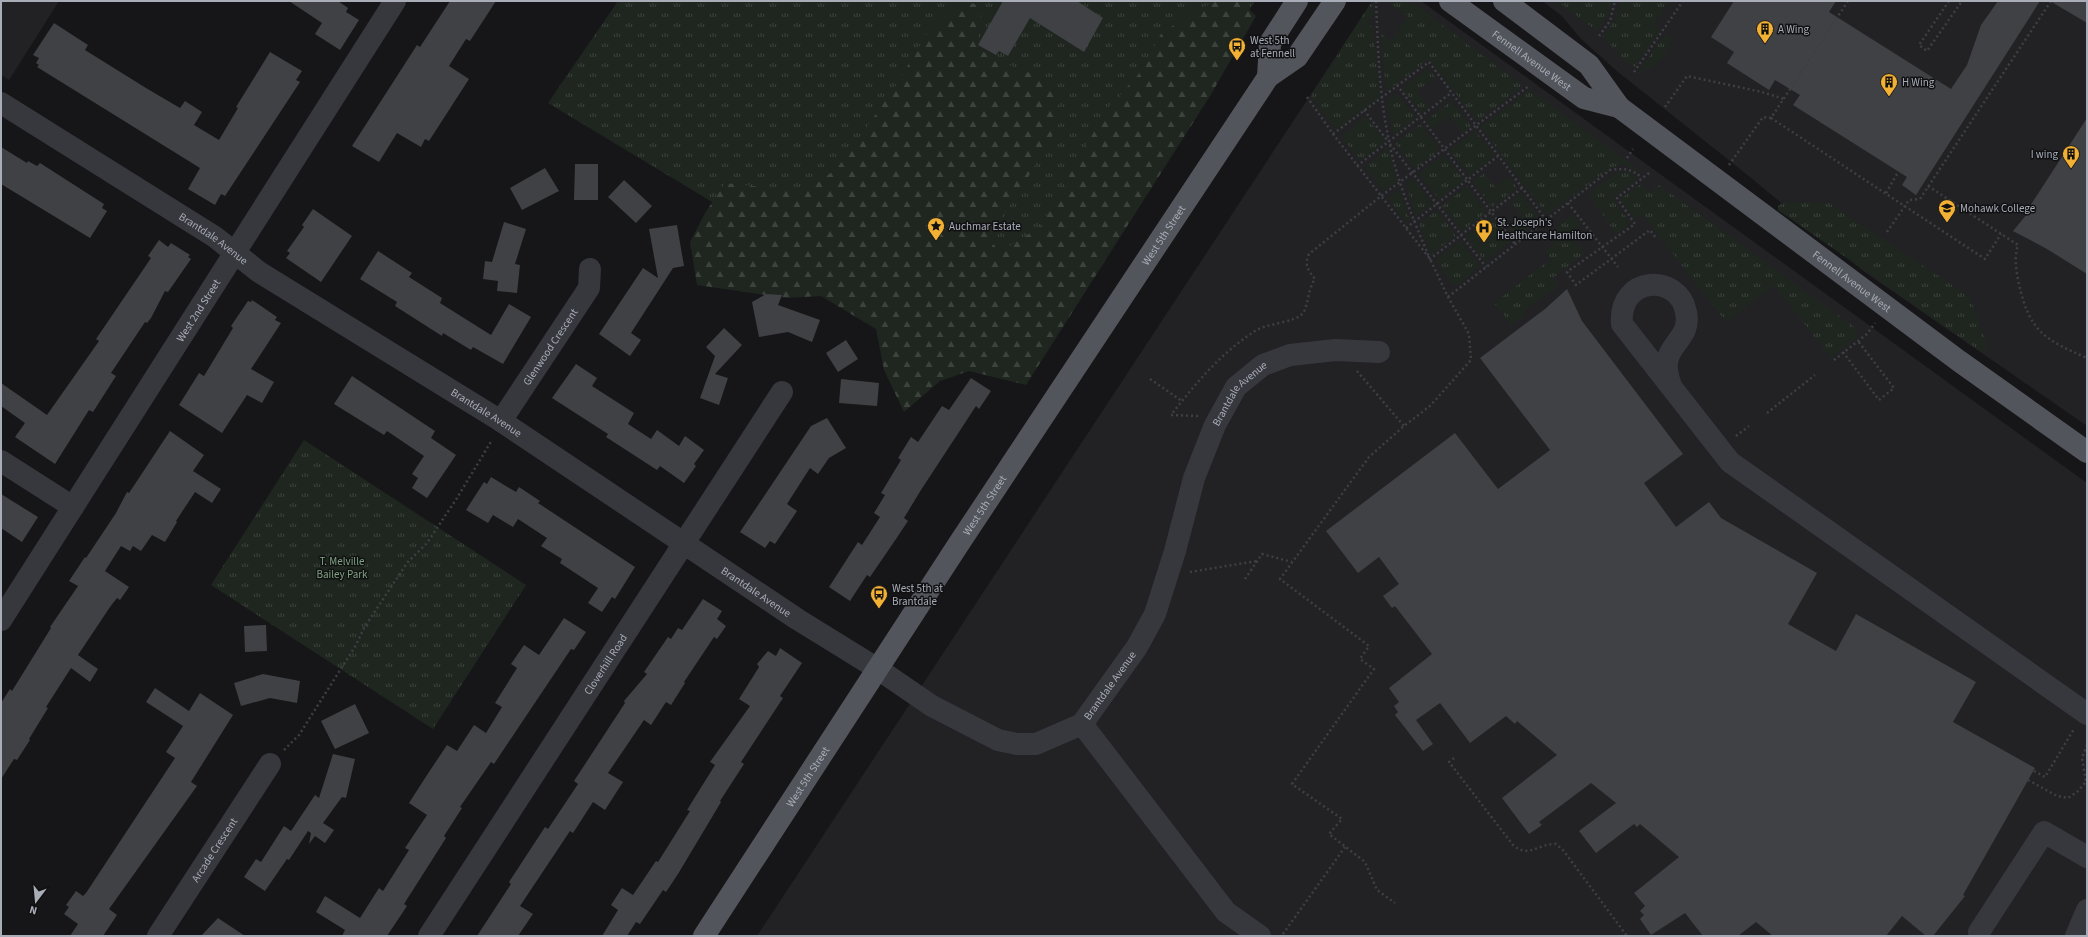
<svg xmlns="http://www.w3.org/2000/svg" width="2088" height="937" viewBox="0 0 2088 937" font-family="'Source Sans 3',sans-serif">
	<defs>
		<pattern id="grass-tufts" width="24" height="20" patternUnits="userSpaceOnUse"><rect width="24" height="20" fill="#1e261f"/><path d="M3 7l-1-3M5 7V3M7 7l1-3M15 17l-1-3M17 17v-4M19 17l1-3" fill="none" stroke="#3c433d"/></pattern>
		<pattern id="forest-firs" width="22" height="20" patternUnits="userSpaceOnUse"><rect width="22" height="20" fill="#1e261f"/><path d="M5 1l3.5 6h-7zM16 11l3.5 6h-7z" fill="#3c433d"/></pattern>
	</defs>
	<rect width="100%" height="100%" fill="#161618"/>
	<path fill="#222225" d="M1 1H59L9 80 1 75Z
		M1375 1H1421L2087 483V936H757L1371 3Z
		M1542 1H2087V426L1862 270 1750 177 1618 72 1581 39 1562 16Z"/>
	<path fill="url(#grass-tufts)" d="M618 1H1255L1004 378 548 103Z
		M1372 1 1373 15 1367 23 1373 28 1380 97 1336 130 1311 96Z
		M1387 1H1410L1523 86 1477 121 1429 59 1386 92 1381 34 1391 41 1408 16Z
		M1557 1H1611L1607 17 1597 31Z
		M1620 1H1669L1654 24 1661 30 1633 69 1603 37 1616 18Z
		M1665 33 1672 39C1668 55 1653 69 1638 73Z
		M1428 68 1435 77 1417 91 1430 107 1422 113 1402 89Z
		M1530 89 1644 174 1624 165 1612 167 1547 215 1481 127Z
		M1397 94 1416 118 1393 135 1387 101Z
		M1451 101 1471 126 1463 133 1449 116 1433 128 1427 120Z
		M1366 116 1385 142 1360 161 1341 136Z
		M1420 124 1440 150 1415 169 1395 143Z
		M1475 131 1495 156 1470 176 1450 150Z
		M1389 147 1397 181 1384 191 1365 167Z
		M1444 155 1464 180 1439 199 1419 174Z
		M1623 171 1632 173 1638 179 1612 199 1631 223 1616 234 1588 193 1616 173Z
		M1484 173 1495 187 1509 177 1517 188 1492 207 1473 182Z
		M1413 179 1432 204 1416 216 1406 184Z
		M1641 184 1649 193 1659 185 1857 329 1854 332 1858 337 1831 358 1774 285 1726 322 1642 214 1635 220 1620 199Z
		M1467 186 1487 212 1462 231 1442 206Z
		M1400 189 1410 221 1407 223 1388 198Z
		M1521 194 1541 220 1516 239 1508 229 1523 217 1511 202Z
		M1784 202 1829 203 1970 297 1988 346 1983 351H1980L1778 210V206Z
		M1437 210 1456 235 1431 255 1419 224Z
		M1572 214 1581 225 1569 234 1584 253 1553 278 1558 286 1524 310 1525 316 1512 325 1494 303 1551 259 1545 252 1558 237 1554 230Z
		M1491 217 1510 242 1485 262 1465 236Z
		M1460 241 1480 266 1455 286 1435 260Z
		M304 440 526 585 433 729 211 585Z"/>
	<path fill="url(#forest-firs)" d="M1218 1H1240L1256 16 1210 96 1026 385 969 371 940 381 904 412 884 370 876 329 821 296 786 298 697 285 690 242 705 213 725 183 806 192 838 167 893 90 926 35 961 2 983 5 977 48 997 60 1052 82 1062 117 1026 181 988 238 1000 252 1040 227 1107 109 1138 75 1161 34 1196 10Z"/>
	<path fill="#404145" d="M289 1H338L348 8 346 12 359 20 340 50 315 34 322 23Z
		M450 1H496L470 41 466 39 449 66 469 79 429 141 425 139 421 147 397 133 379 162 352 146 417 45 420 47Z
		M1003 1H1077L1103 18 1084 52 1030 18 1008 56 999 51 996 55 978 45Z
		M1734 1H1836L1829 12 1951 89 1967 65 1981 25 1998 1H2040L1916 195 1902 185 1907 177 1793 105 1800 95 1775 80 1769 90 1727 63 1734 52 1711 37Z
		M2050 1H2087V23Z
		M54 23 88 45 85 50 146 88 180 108 185 101 202 112 194 125 219 140 238 108 236 107 270 52 302 71 296 80 300 82 225 196 221 194 215 205 188 189 200 168 37 67 39 65 36 63 39 58 33 55Z
		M2087 118V274L2047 249 2013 231 2032 208 2030 206Z
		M1 147 27 163 28 161 37 166 40 163 104 204 102 208 107 211 90 238 1 184Z
		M575 164H598V200H574Z
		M545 168 559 191 522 210 510 188Z
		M624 180 652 206 636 223 608 197Z
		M313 209 352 236 321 282 286 258 290 253 287 251 304 227 302 225Z
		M504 222 526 229 515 264 520 265 517 293 497 291 498 281 483 279 485 261 492 262Z
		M677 225 684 266 673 268 631 333 641 340 630 356 599 334 643 268 658 278 649 229Z
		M159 240 168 247 171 243 190 255 188 257 191 259 168 292 165 291 151 318 147 323 145 322 111 373 116 376 93 412 89 410 55 464 15 437 25 423 1 406V383L47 415 99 341 96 339 151 258 148 256Z
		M378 251 412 273 409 277 442 298 440 303 491 335 509 304 531 317 503 364 473 347 471 350 443 333 442 336 395 306 397 302 360 279Z
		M1567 289 1582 321 1683 454 1644 483 1676 527 1709 502 1721 518 1817 573 1788 624 1836 651 1856 614 1976 682 1953 722 2035 768 1963 895 1965 896 1933 936H1926L1902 916 1886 936H1773L1756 922 1738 936H1703L1685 913 1651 935 1640 919 1644 915 1640 911 1645 906 1634 893 1679 857 1640 824 1637 827 1634 824 1596 853 1579 831 1616 803 1591 783 1539 822 1542 825 1529 834 1502 798 1557 755 1517 721 1515 724 1506 716 1470 743 1440 703 1416 720 1433 744 1423 751 1395 715 1398 712 1394 706 1399 702 1389 688 1432 654 1395 606 1392 608 1383 596 1399 584 1379 557 1358 573 1326 531 1455 433 1498 489 1550 450 1480 358 1545 309Z
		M766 294 782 295 778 305 820 320 812 342 788 332 759 337 752 302Z
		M252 300 277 317 275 320 281 323 251 369 274 382 262 403 247 395 222 433 179 405 199 373 204 376 233 328 231 326 248 301 251 302Z
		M724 328 742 345 715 374 728 378 719 405 700 398 715 356 706 347Z
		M846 340 858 359 838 372 826 353Z
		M576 364 597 378 592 386 634 413 628 424 651 439 657 430 679 446 685 436 704 450 694 464 696 466 684 483 660 466 657 470 606 437 608 434 552 398Z
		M352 376 435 431 431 438 456 455 427 498 412 488 418 478 412 474 424 456 387 431 384 435 334 404Z
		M971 378 991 391 979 409 976 406 921 490 904 518 908 521 896 539 870 577 867 575 850 601 829 587 858 542 862 545 880 517 874 513 885 495 881 493 901 460 898 458 911 437 918 442 942 406 949 410Z
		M841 379 879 383 877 406 839 403Z
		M827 418 846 448 829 458 818 474 810 468 787 504 797 511 775 544 770 541 765 548 740 532 811 426Z
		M170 431 204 455 193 471 221 489 212 503 195 492 176 521 177 522 165 542 152 535 141 551 133 546 130 551 121 546 105 571 129 587 120 600 117 598 110 607 78 655 98 669 90 682 71 668 46 707 48 708 29 739 30 740 17 760 14 759 1 779V703L10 689 12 691 51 628 50 627 78 586 69 581 85 557 86 558 116 513 127 492 129 493Z
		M491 477 516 492 519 487 540 501 538 503 635 567 615 599 612 597 602 612 588 603 598 588 560 563 562 559 541 546 547 538 518 519 513 527 493 515 488 523 466 510 484 482 487 484Z
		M1 494 38 517 22 542 1 528Z
		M703 599 722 611 717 619 726 626 717 639 714 637 684 682 685 683 671 705 666 702 651 725 644 720 608 773 623 782 605 810 593 802 573 833 570 831 520 906 533 914 518 936H477L511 884 509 882 545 827 548 829 578 784 574 781 625 703 624 701 647 674 644 672 668 637 671 639 678 628 682 630Z
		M564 618 586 632 574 650 571 649 494 764 491 762 460 807 462 808 444 836 446 838 404 904 407 906 387 936H342L345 930 316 912 325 896 360 918 379 888 383 891 409 850 405 848 427 815 409 803 427 775 447 745 457 751 474 725 486 733 502 707 495 703 517 668 511 664 524 645 539 655Z
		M266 625 267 651 245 652 244 626Z
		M780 648 802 663 780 696 783 698 741 762 744 764 720 801 721 802 678 874 666 892 663 890 640 924 636 922 627 936H602L618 910 611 905 622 888 633 895 656 861 658 862 690 811 687 810 715 765 710 762 750 706 739 699 759 667 757 664 768 651 776 656Z
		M263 674 300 681 297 703 270 698 241 706 234 683Z
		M155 688 189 711 200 693 233 715 191 782 197 786 109 909 117 915 103 936H70L78 924 64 914 69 907 66 905 76 891 83 896 86 893 175 758 166 752 183 726 146 702Z
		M355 704 369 733 335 749 321 721Z
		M333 754 355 759 346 798 342 797 323 823 334 830 325 843 315 836 309 844 311 833 308 831 289 860 287 859 265 891 244 877 256 859 261 862 284 826 291 831 315 795 319 798Z
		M218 918 245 936H201Z"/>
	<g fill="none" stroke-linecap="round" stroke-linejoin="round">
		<path stroke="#3d3f44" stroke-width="2.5" stroke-dasharray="2 3" stroke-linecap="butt" d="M1376 1C1378 48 1379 95 1389 141 1397 182 1414 221 1430 259L1522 188
			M1848 1 1771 118 1985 259 2001 234
			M1949 1 1919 45 1927 51 1962 1
			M1599 36 1610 21 1615 1
			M1634 72 1683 1
			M1397 85 1515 244
			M1307 97 1333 134 1430 259 1448 297 1469 334 1471 360 1430 406 1404 426 1369 457 1280 579 1369 646 1360 659 1374 669 1292 784 1342 819 1329 834 1365 862 1377 890 1395 903
			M1665 107 1687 76 1762 92 1784 99
			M1364 110 1387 140
			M1333 134 1429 62 1546 220
			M1390 144 1486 267
			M1627 158 1633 149
			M1729 165 1763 117 1771 118
			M1357 166 1451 93
			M1649 173 1617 198 1635 224 1567 272 1576 285 1650 230 1656 238
			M1928 186 2018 245C2014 258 2016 271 2019 284 2029 331 2045 340 2087 358
			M1886 193 1897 174
			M1568 203 1618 267
			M1406 228 1498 156
			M1887 232 1909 200 1920 199 2051 1
			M1448 297 1610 170C1624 168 1632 169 1642 178
			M1843 352 1879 400 1894 388 1858 341
			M1834 360 1867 334 1875 323
			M1357 371 1404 426
			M1150 379 1182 401
			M1767 413 1815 375
			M1198 416 1171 415C1196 383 1221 353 1255 331 1267 323 1295 323 1303 313 1308 306 1308 289 1315 279 1308 270 1304 265 1309 254L1381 196 1529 86
			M1736 436 1749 426
			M1190 572 1257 561
			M1245 579 1262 554 1292 562
			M284 750 299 735 356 645 364 628 407 563 427 543 457 498 492 440
			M1454 758 1449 762 1513 845C1529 859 1539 843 1556 844L1563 850 1627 936
			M2034 771 2045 777 2074 729
			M2028 780 2057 796 2068 798 2077 792 2086 782 2082 758 2087 745
			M1283 934 1345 847"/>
		<g stroke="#37383d" stroke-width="22">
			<path id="s1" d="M1 103 215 237 259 272 501 421 797 619 878 669 932 706 998 740 1017 744H1036L1082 724 1137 647 1155 614 1175 551 1194 478 1215 425 1236 387 1263 365 1290 355 1335 350 1379 352"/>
			<path d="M1672 388C1653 343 1693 345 1686 312 1679 273 1618 275 1622 324L1730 462 2087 714"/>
			<path id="s2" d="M501 421 589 288 590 269"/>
			<path d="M1 461 73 507"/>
			<path id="s3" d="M1 620 395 1"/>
			<path d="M1082 724 1226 912 1260 936"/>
			<path d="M1979 932 2044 832 2087 857"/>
			<path id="s4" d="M158 936 270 764"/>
			<path id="s5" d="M429 936 782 392"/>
			<path d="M2076 936 2087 910"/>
		</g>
		<g stroke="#53555c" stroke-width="22">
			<path id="s6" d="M1450 1 1584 98 1619 107"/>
			<path id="s7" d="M1504 1 1589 65 1619 107 1959 361 2087 452"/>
			<path d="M1268 77 1270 43 1297 1"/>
			<path id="s8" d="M704 936 958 545 1268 77 1297 57 1335 1"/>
		</g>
	</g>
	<defs>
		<g id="building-pin" transform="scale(0.9)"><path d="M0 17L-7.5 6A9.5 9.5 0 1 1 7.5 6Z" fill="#f2b134" stroke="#111113"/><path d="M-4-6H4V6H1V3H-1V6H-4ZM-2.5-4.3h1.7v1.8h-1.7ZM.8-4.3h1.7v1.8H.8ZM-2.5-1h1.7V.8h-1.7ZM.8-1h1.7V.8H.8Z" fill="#111"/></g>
		<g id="bus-pin" transform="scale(0.9)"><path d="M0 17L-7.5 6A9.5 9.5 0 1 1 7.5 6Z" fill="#f2b134" stroke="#111113"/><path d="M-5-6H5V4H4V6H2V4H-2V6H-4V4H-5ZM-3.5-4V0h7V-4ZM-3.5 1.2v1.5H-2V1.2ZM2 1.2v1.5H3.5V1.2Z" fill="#111"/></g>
		<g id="university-pin" transform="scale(0.9)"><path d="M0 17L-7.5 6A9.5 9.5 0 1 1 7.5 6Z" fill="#f2b134" stroke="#111113"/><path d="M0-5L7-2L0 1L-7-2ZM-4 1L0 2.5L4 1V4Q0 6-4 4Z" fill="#111"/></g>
		<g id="sight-pin" transform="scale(0.9)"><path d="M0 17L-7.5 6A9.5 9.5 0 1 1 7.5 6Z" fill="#f2b134" stroke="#111113"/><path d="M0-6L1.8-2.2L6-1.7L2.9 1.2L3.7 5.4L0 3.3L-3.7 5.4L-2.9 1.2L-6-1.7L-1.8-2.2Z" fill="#111"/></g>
		<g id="hospital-pin" transform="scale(0.9)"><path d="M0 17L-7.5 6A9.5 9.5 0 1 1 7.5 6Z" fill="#f2b134" stroke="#111113"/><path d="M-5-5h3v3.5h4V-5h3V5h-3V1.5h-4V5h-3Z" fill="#111"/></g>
	</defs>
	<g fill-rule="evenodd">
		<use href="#building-pin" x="1765" y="29"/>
		<use href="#bus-pin" x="1237" y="46"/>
		<use href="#building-pin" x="1889" y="82"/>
		<use href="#building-pin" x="2071" y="154"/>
		<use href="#university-pin" x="1947" y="208"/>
		<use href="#sight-pin" x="936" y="226"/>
		<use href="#hospital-pin" x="1484" y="228"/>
		<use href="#bus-pin" x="879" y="594"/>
	</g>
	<g text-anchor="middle" stroke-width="3" stroke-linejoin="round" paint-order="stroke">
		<g font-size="11" fill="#a8adb8" stroke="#111113" text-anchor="start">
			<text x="1778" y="33">A Wing</text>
			<text x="1250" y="44">West 5th<tspan x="1250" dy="13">at Fennell</tspan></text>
			<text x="1902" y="86">H Wing</text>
			<text x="2058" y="158" text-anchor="end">I wing</text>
			<text x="1960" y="212">Mohawk College</text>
			<text x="1497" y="226">St. Joseph's<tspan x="1497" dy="13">Healthcare Hamilton</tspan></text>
			<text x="949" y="230">Auchmar Estate</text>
			<text x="892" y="592">West 5th at<tspan x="892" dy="13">Brantdale</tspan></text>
		</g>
		<g font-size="11" fill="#a8adb8" stroke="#111113">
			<text dy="4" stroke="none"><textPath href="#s6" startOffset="101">Fennell Avenue West</textPath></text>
			<text dy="4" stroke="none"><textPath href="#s8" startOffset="838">West 5th Street</textPath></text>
			<text dy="4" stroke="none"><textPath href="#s1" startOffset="252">Brantdale Avenue</textPath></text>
			<text dy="4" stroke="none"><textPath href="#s7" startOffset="449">Fennell Avenue West</textPath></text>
			<text dy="4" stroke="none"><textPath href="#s3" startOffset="367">West 2nd Street</textPath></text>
			<text dy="4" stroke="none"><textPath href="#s2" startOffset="89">Glenwood Crescent</textPath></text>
			<text dy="4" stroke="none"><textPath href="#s1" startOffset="1644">Brantdale Avenue</textPath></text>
			<text dy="4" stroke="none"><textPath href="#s1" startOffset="576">Brantdale Avenue</textPath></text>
			<text dy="4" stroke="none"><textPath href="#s8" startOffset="514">West 5th Street</textPath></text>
			<text dy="4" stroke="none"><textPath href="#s1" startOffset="900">Brantdale Avenue</textPath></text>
			<text dy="4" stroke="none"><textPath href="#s5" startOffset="324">Cloverhill Road</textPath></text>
			<text dy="4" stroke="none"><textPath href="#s1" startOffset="1320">Brantdale Avenue</textPath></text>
			<text dy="4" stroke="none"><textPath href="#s8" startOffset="190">West 5th Street</textPath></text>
			<text dy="4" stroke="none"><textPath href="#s4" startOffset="103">Arcade Crescent</textPath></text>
		</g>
		<g font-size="11" fill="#7fa381" stroke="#111113">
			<text x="342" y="565">T. Melville<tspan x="342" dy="13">Bailey Park</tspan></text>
		</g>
	</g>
	<rect width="2088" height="937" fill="none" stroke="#a8adb8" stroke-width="4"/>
	<g transform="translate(36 901) rotate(196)" stroke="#111113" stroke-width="3" paint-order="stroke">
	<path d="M0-3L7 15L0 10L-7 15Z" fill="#a8adb8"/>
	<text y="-6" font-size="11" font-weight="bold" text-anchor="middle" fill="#a8adb8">N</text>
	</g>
</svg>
